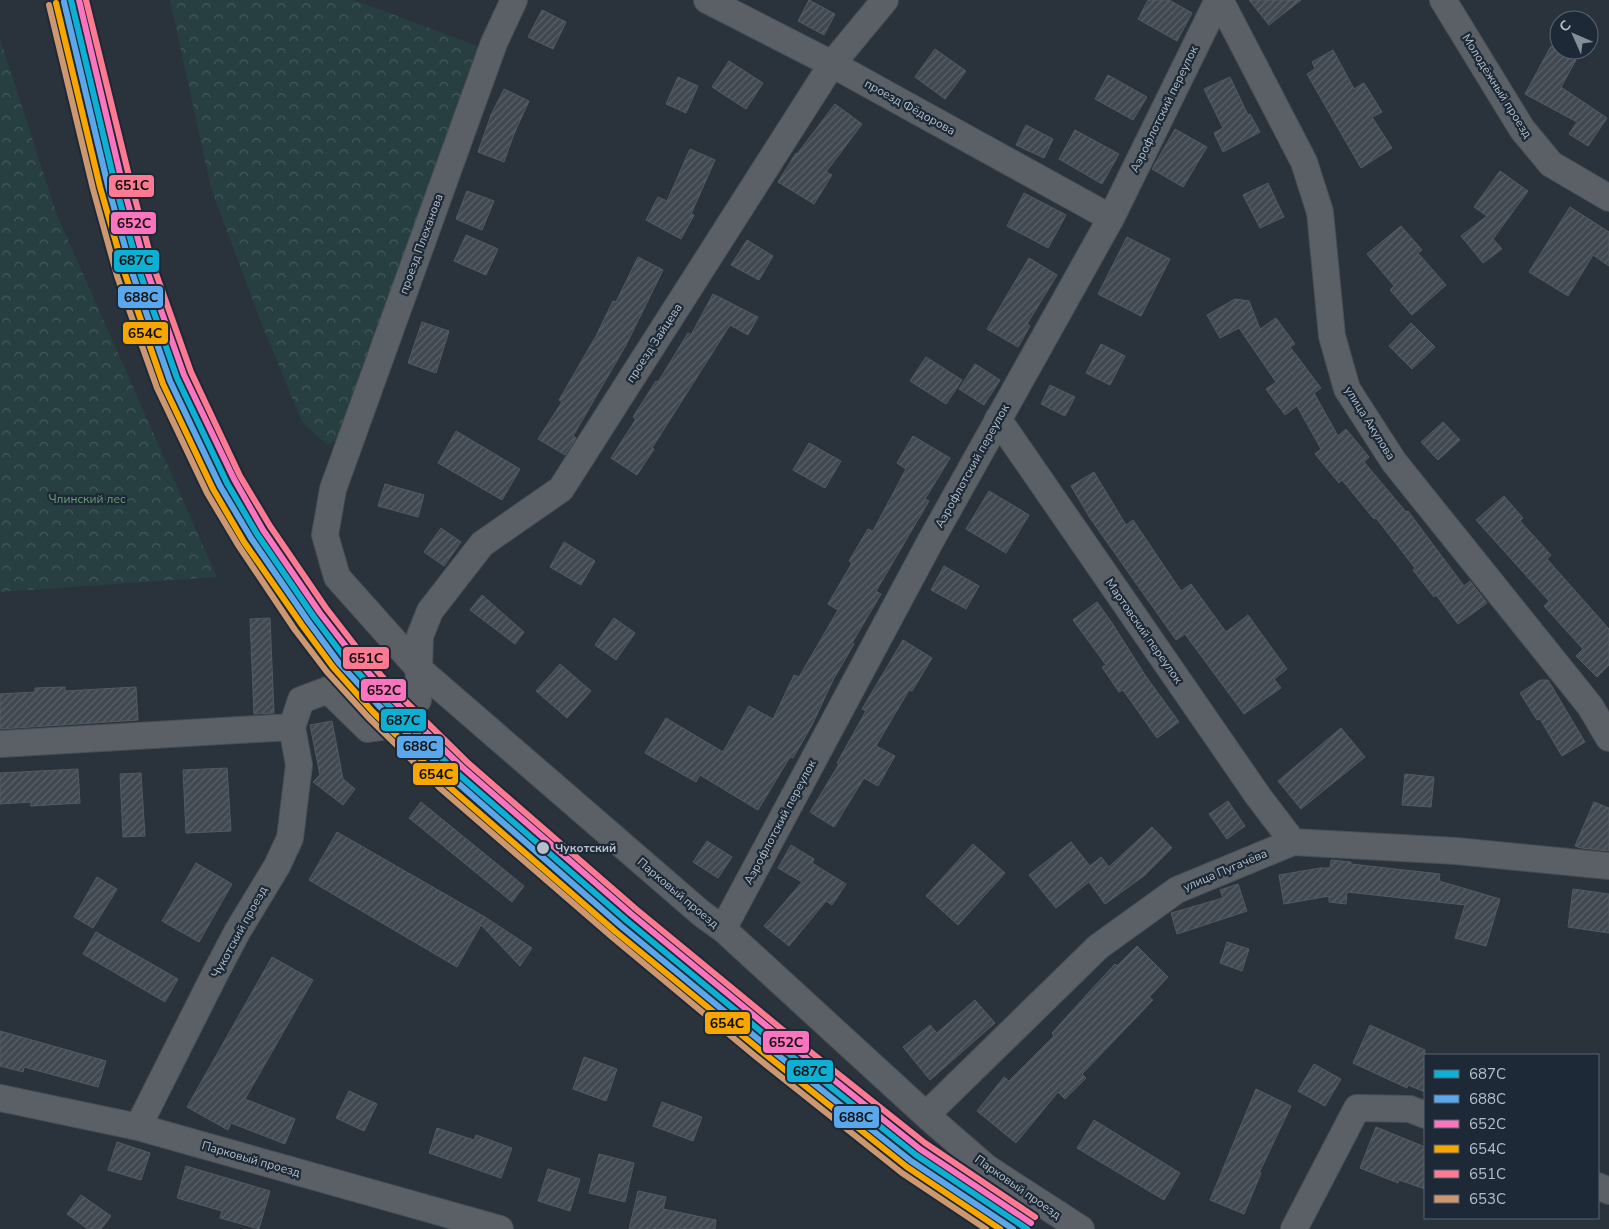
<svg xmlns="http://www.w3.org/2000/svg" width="1609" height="1229" viewBox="0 0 1609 1229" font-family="'Nunito Sans',sans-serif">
	<defs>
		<pattern id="forest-crowns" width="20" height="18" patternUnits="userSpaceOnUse" patternTransform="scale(1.25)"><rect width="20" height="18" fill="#273f41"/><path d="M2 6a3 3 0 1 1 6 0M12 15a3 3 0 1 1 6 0" fill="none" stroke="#44595b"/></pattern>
		<pattern id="building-hatch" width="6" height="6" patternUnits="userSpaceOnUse" patternTransform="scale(1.25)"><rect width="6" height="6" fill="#424850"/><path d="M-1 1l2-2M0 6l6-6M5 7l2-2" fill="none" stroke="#5b6168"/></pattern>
	</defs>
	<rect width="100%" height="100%" fill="#2a323b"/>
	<path fill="url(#forest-crowns)" d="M170 0H354L451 36 484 49 344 437 327 445 302 422 261 322 211 188Z
		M0 39 57 215 217 577 0 592Z"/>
	<path fill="url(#building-hatch)" stroke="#525a62" d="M809 0 835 14 824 35 798 21Z
		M1148 0H1169L1192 13 1177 41 1138 19Z
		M1249 0H1301L1269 25Z
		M542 10 566 22 553 49 528 37Z
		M1551 46 1576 60 1561 87 1607 118 1588 146 1569 134 1577 122 1525 94Z
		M935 49 966 71 945 99 915 77Z
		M1333 50 1354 89 1364 83 1382 112 1372 117 1392 148 1361 168 1307 74 1315 69 1312 62Z
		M729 61 763 83 746 109 712 87Z
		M1108 75 1147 97 1133 120 1095 99Z
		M678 77 698 86 686 113 666 104Z
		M1230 77 1248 115 1250 114 1260 132 1223 152 1214 133 1223 128 1204 89Z
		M504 89 529 101 514 134 504 162 478 152 491 115Z
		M835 104 862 124 826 172 832 175 814 204 778 182 796 153 797 154Z
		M1026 125 1053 139 1044 158 1016 145Z
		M1175 129 1207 147 1183 187 1152 169Z
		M1075 130 1119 154 1102 184 1059 159Z
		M690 149 715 160 691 214 694 215 681 239 646 220 658 197 667 201Z
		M1500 171 1528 191 1493 239 1502 249 1483 263 1461 236 1487 216 1474 207Z
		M1268 183 1284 217 1260 228 1243 195Z
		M467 191 494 201 482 230 456 219Z
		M1024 193 1066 215 1048 248 1007 226Z
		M1570 207 1609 232V266L1593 255 1568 296 1529 272Z
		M1401 226 1422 250 1418 253 1446 285 1412 315 1390 290 1394 286 1367 254Z
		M466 235 498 249 486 275 454 261Z
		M1127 237 1170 259 1141 316 1098 294Z
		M747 240 773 256 759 280 731 265Z
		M638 257 663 270 626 345 573 436 576 438 565 455 538 439 562 402 559 400 596 336 613 301 616 302Z
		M1029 258 1057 275 1027 324 1030 326 1018 347 987 329Z
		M713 294 758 317 748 335 730 325 652 448 654 449 637 475 611 458 636 419 633 417 656 381 658 382 688 333 691 335Z
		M1235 299 1249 301 1260 329 1276 318 1295 344 1290 347 1321 388 1314 393 1338 436 1346 429 1369 457 1364 462 1406 512 1408 511 1464 586 1470 581 1487 603 1458 624 1436 595 1434 597 1413 570 1415 568 1376 518 1374 519 1342 480 1339 483 1315 454 1321 449 1297 406 1285 415 1266 389 1276 382 1239 328 1220 338 1207 315Z
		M422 322 449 331 436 373 408 363Z
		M1411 323 1435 347 1412 369 1389 346Z
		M1101 344 1125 356 1110 385 1086 373Z
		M926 357 962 380 946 404 910 381Z
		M975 364 1000 380 984 405 959 389Z
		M1050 385 1075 397 1065 416 1041 404Z
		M1443 422 1460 440 1438 460 1421 442Z
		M456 431 520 469 502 500 438 463Z
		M913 436 950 458 925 499 929 501 876 591 881 594 852 643 854 644 834 678 812 725 793 758 790 757 758 810 700 775 696 782 645 753 666 718 723 752 749 706 773 719 794 675 799 677 838 610 828 604 852 563 849 561 868 529 873 531 906 469 897 463Z
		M809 443 841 461 825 488 793 470Z
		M1094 472 1126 525 1133 520 1181 591 1191 584 1226 632 1248 615 1287 669 1274 679 1281 688 1244 714 1185 634 1176 640 1090 518 1071 486Z
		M385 484 424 495 418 517 378 506Z
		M989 491 1029 515 1006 553 966 529Z
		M1504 496 1523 518 1520 521 1551 555 1547 559 1609 629V665L1597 677 1576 656 1583 649 1544 606 1549 601 1476 520Z
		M441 528 461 542 444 566 424 552Z
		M564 542 595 561 581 585 550 567Z
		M944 566 979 586 966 609 931 590Z
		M482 595 524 632 515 644 470 610Z
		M1097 602 1112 623 1145 675 1179 722 1157 738 1123 690 1119 692 1102 667 1106 665 1073 620Z
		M270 618 274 713 254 714 250 619Z
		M614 618 635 633 616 660 595 645Z
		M903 640 932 658 912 691 909 690 876 746 895 756 878 786 864 778 834 827 810 812 839 764 837 763 866 711 862 709Z
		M560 664 591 691 567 718 536 691Z
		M1540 680H1548L1585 742 1562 756 1540 719 1537 720 1520 693Z
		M65 687V691L136 687 138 720 0 729V694L35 692V688Z
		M332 721 343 779 355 789 343 805 313 782 320 775 310 725Z
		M1341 728 1365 757 1301 809 1278 781Z
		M227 768 231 831 186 833 183 770Z
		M78 769 80 803 31 806V802L0 804V773Z
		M141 773 145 836 123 837 120 774Z
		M1405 774 1434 777 1431 807 1402 805Z
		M1228 801 1245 826 1227 839 1209 814Z
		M421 802 524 886 512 902 409 818Z
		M1594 802 1609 808V851L1581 848 1575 846Z
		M1152 827 1172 848 1145 875 1105 904 1089 882 1056 908 1029 875 1071 842 1090 866 1101 857 1109 867Z
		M337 832 485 917 532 948 520 966 481 925 457 967 309 880Z
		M707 841 732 857 718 878 693 862Z
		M973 844 1005 873 958 925 926 896Z
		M791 845 814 859 812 863 846 884 832 905 826 901 789 946 764 926 802 882 778 868Z
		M1331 860 1351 862V864L1440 874 1439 881 1500 899 1486 946 1455 938 1465 905 1347 892 1346 904 1329 902V896L1284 904 1279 875 1320 868H1330Z
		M196 863 232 884 199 942 162 921Z
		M97 877 117 889 93 928 74 917Z
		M1238 884 1247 911 1177 934 1171 913 1223 898 1220 890Z
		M1573 889 1609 894V933L1568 927Z
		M96 932 178 979 165 1002 83 954Z
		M1227 942 1249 949 1242 971 1220 963Z
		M1137 946 1168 977 1149 997 1153 1000 1082 1074 1086 1078 1065 1099 1058 1092 1016 1143 977 1111 1004 1077 1009 1081 1054 1036 1052 1033 1090 991 1115 964 1117 966Z
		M272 957 313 980 245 1099 295 1119 285 1144 231 1123 228 1130 187 1107Z
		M975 1000 995 1023 930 1080 903 1047 930 1025 937 1033Z
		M1370 1025 1425 1050V1092L1408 1085 1407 1088 1353 1063Z
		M0 1031 106 1061 98 1087 24 1067 23 1072 0 1066Z
		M584 1057 617 1069 606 1101 573 1089Z
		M1314 1064 1341 1079 1325 1106 1298 1091Z
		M1256 1089 1291 1106 1259 1173H1261L1244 1214 1210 1200Z
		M349 1091 377 1104 364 1131 336 1118Z
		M662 1102 702 1117 693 1141 653 1126Z
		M1094 1120 1180 1173 1164 1200 1077 1148Z
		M1376 1127 1425 1147V1189L1399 1180 1398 1183 1360 1168Z
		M437 1128 474 1140 476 1135 512 1148 501 1178 429 1153Z
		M117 1142 150 1153 141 1180 108 1170Z
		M599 1154 634 1163 625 1202 589 1193Z
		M186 1166 270 1191 259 1229 220 1218 222 1211 177 1198Z
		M548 1169 580 1179 570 1211 538 1201Z
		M638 1191 666 1197 663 1209 716 1220 715 1229H629Z
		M81 1195 111 1216 101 1229H88L67 1214Z"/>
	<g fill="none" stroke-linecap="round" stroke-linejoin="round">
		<g stroke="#494e55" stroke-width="28">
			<path id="minor" d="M514 0 494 43 333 489 325 535 337 577 420 670 702 914 723 929 926 1115 987 1168 1081 1229
				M707 0 832 64 1111 218
				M1220 0 1304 162 1320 212 1332 336 1347 389 1394 462 1590 706 1609 738
				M1443 0 1522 129 1551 164 1609 198
				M998 419 1258 796 1293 842
				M292 727 301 700 328 690 368 729 389 726 418 700 420 636 430 611 482 544 561 489 832 64 885 0
				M0 744 292 727 299 765 290 838 277 866 237 932 215 974 138 1127
				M723 929 930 542 1111 218 1218 0
				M0 1098 138 1127 500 1229
				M926 1115 1098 947 1177 890 1293 842 1456 851 1609 866
				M1598 1186 1609 1191
				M1294 1229 1357 1108 1410 1109 1425 1115"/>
		</g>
		<use href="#minor" stroke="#5b6067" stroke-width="26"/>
		<g stroke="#1d2936" stroke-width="10">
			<path id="rail-1" d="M71 0 115 184 139 270 177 378 227 483 257 534 314 617 345 658 384 701 457 773 626 920 769 1038 916 1155 1027 1229"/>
		</g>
		<g stroke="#1d2936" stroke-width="10">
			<path id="rail-2" d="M64 2 108 186 132 272 170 381 220 486 251 538 308 621 339 663 379 706 452 778 621 926 764 1044 911 1161 1013 1229"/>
		</g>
		<g stroke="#1d2936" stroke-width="10">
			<path id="rail-3" d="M79 0 122 182 146 268 184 375 234 479 263 530 320 613 351 653 389 696 462 767 631 914 774 1032 920 1149 1031 1223"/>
		</g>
		<g stroke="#1d2936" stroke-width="10">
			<path id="rail-4" d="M56 3 100 187 125 274 163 384 213 489 244 542 302 625 333 667 373 712 446 784 616 932 760 1050 907 1167 1000 1229"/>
		</g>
		<g stroke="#1d2936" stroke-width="10">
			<path id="rail-5" d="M86 0 130 180 153 265 191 372 240 476 270 526 326 608 357 648 395 691 467 762 636 909 778 1026 925 1143 1035 1217"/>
		</g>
		<g stroke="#1d2936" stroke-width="10">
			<path id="rail-6" d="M49 5 93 189 117 276 157 388 207 493 238 545 295 630 327 672 368 717 441 789 612 937 755 1056 902 1173 986 1229"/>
		</g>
		<use href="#rail-1" stroke="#0dafd3" stroke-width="6"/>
		<use href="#rail-2" stroke="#5aa8eb" stroke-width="6"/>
		<use href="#rail-3" stroke="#fc73be" stroke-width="6"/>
		<use href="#rail-4" stroke="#f7a600" stroke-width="6"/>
		<use href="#rail-5" stroke="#fe7a93" stroke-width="6"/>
		<use href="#rail-6" stroke="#cd976f" stroke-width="6"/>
	</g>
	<circle fill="#b4bfcb" stroke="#1d2936" stroke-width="2" cx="543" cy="848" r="7"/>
	<g text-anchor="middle" stroke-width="4.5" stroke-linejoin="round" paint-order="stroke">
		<g font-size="12" fill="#b4bfcb" stroke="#1d2936">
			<text transform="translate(1497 86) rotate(58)" y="4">Молодёжный проезд</text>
			<text transform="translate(910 107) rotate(29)" y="4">проезд Фёдорова</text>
			<text transform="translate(1164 109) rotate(-64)" y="4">Аэрофлотский переулок</text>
			<text transform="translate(421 244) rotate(-70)" y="4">проезд Плеханова</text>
			<text transform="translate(654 343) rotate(-57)" y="4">проезд Зайцева</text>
			<text transform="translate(1370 423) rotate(58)" y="4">улица Акулова</text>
			<text transform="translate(972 466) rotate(-61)" y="4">Аэрофлотский переулок</text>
			<text transform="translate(1144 631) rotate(55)" y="4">Мартовский переулок</text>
			<text transform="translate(780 822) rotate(-62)" y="4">Аэрофлотский переулок</text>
			<text transform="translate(1225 870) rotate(-23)" y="4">улица Пугачёва</text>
			<text transform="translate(678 893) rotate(40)" y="4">Парковый проезд</text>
			<text transform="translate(239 932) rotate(-61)" y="4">Чукотский проезд</text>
			<text transform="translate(251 1159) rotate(16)" y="4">Парковый проезд</text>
			<text transform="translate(1018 1187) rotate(35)" y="4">Парковый проезд</text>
		</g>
		<g font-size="12" fill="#6a9d72" stroke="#1d2936">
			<text x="87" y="503">Члинский лес</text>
		</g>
		<g font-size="12" font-weight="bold" fill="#b4bfcb" stroke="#1d2936" text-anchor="start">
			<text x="555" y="852">Чукотский</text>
		</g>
	</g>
	<g stroke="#1d2936" stroke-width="2">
		<rect x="108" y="174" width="47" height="24" rx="5" fill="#fe7a93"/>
		<rect x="110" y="211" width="47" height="24" rx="5" fill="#fc73be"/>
		<rect x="113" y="249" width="47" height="24" rx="5" fill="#0dafd3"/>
		<rect x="117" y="285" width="47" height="24" rx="5" fill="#5aa8eb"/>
		<rect x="122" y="321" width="47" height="24" rx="5" fill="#f7a600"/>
		<rect x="342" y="646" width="48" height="24" rx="5" fill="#fe7a93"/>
		<rect x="360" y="678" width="47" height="24" rx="5" fill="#fc73be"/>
		<rect x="380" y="708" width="47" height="24" rx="5" fill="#0dafd3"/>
		<rect x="396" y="735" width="48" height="24" rx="5" fill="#5aa8eb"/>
		<rect x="412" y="762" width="47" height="24" rx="5" fill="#f7a600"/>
		<rect x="704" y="1011" width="47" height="24" rx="5" fill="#f7a600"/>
		<rect x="762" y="1030" width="48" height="24" rx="5" fill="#fc73be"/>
		<rect x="786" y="1059" width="48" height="24" rx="5" fill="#0dafd3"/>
		<rect x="833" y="1105" width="47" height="24" rx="5" fill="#5aa8eb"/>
	</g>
	<g font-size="14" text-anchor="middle" font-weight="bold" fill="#111">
		<text x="132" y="190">651С</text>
		<text x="134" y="228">652С</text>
		<text x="136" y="265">687С</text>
		<text x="141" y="302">688С</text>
		<text x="145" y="338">654С</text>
		<text x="366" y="663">651С</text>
		<text x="384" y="695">652С</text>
		<text x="403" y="725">687С</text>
		<text x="420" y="751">688С</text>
		<text x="436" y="779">654С</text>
		<text x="727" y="1028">654С</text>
		<text x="786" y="1047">652С</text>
		<text x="810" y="1076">687С</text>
		<text x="856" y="1122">688С</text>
	</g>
	<rect x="1424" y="1054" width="175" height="165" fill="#1d2936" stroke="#596572"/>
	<rect x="1434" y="1070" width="25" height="8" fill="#0dafd3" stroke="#596572"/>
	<text x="1469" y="1079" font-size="15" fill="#b4bfcb">687С</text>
	<rect x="1434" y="1095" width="25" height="8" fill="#5aa8eb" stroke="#596572"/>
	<text x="1469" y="1104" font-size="15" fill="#b4bfcb">688С</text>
	<rect x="1434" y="1120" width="25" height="8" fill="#fc73be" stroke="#596572"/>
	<text x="1469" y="1129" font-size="15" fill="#b4bfcb">652С</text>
	<rect x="1434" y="1145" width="25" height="8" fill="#f7a600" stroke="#596572"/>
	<text x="1469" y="1154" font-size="15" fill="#b4bfcb">654С</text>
	<rect x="1434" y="1170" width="25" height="8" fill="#fe7a93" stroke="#596572"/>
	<text x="1469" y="1179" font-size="15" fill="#b4bfcb">651С</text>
	<rect x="1434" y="1195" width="25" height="8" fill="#cd976f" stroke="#596572"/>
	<text x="1469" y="1204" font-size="15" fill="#b4bfcb">653С</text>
	<g transform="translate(1574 35) rotate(315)"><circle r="24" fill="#1d2936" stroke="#596572"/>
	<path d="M0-4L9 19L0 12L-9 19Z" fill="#848e99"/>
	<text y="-8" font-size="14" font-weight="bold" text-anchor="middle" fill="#b4bfcb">С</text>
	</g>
</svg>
